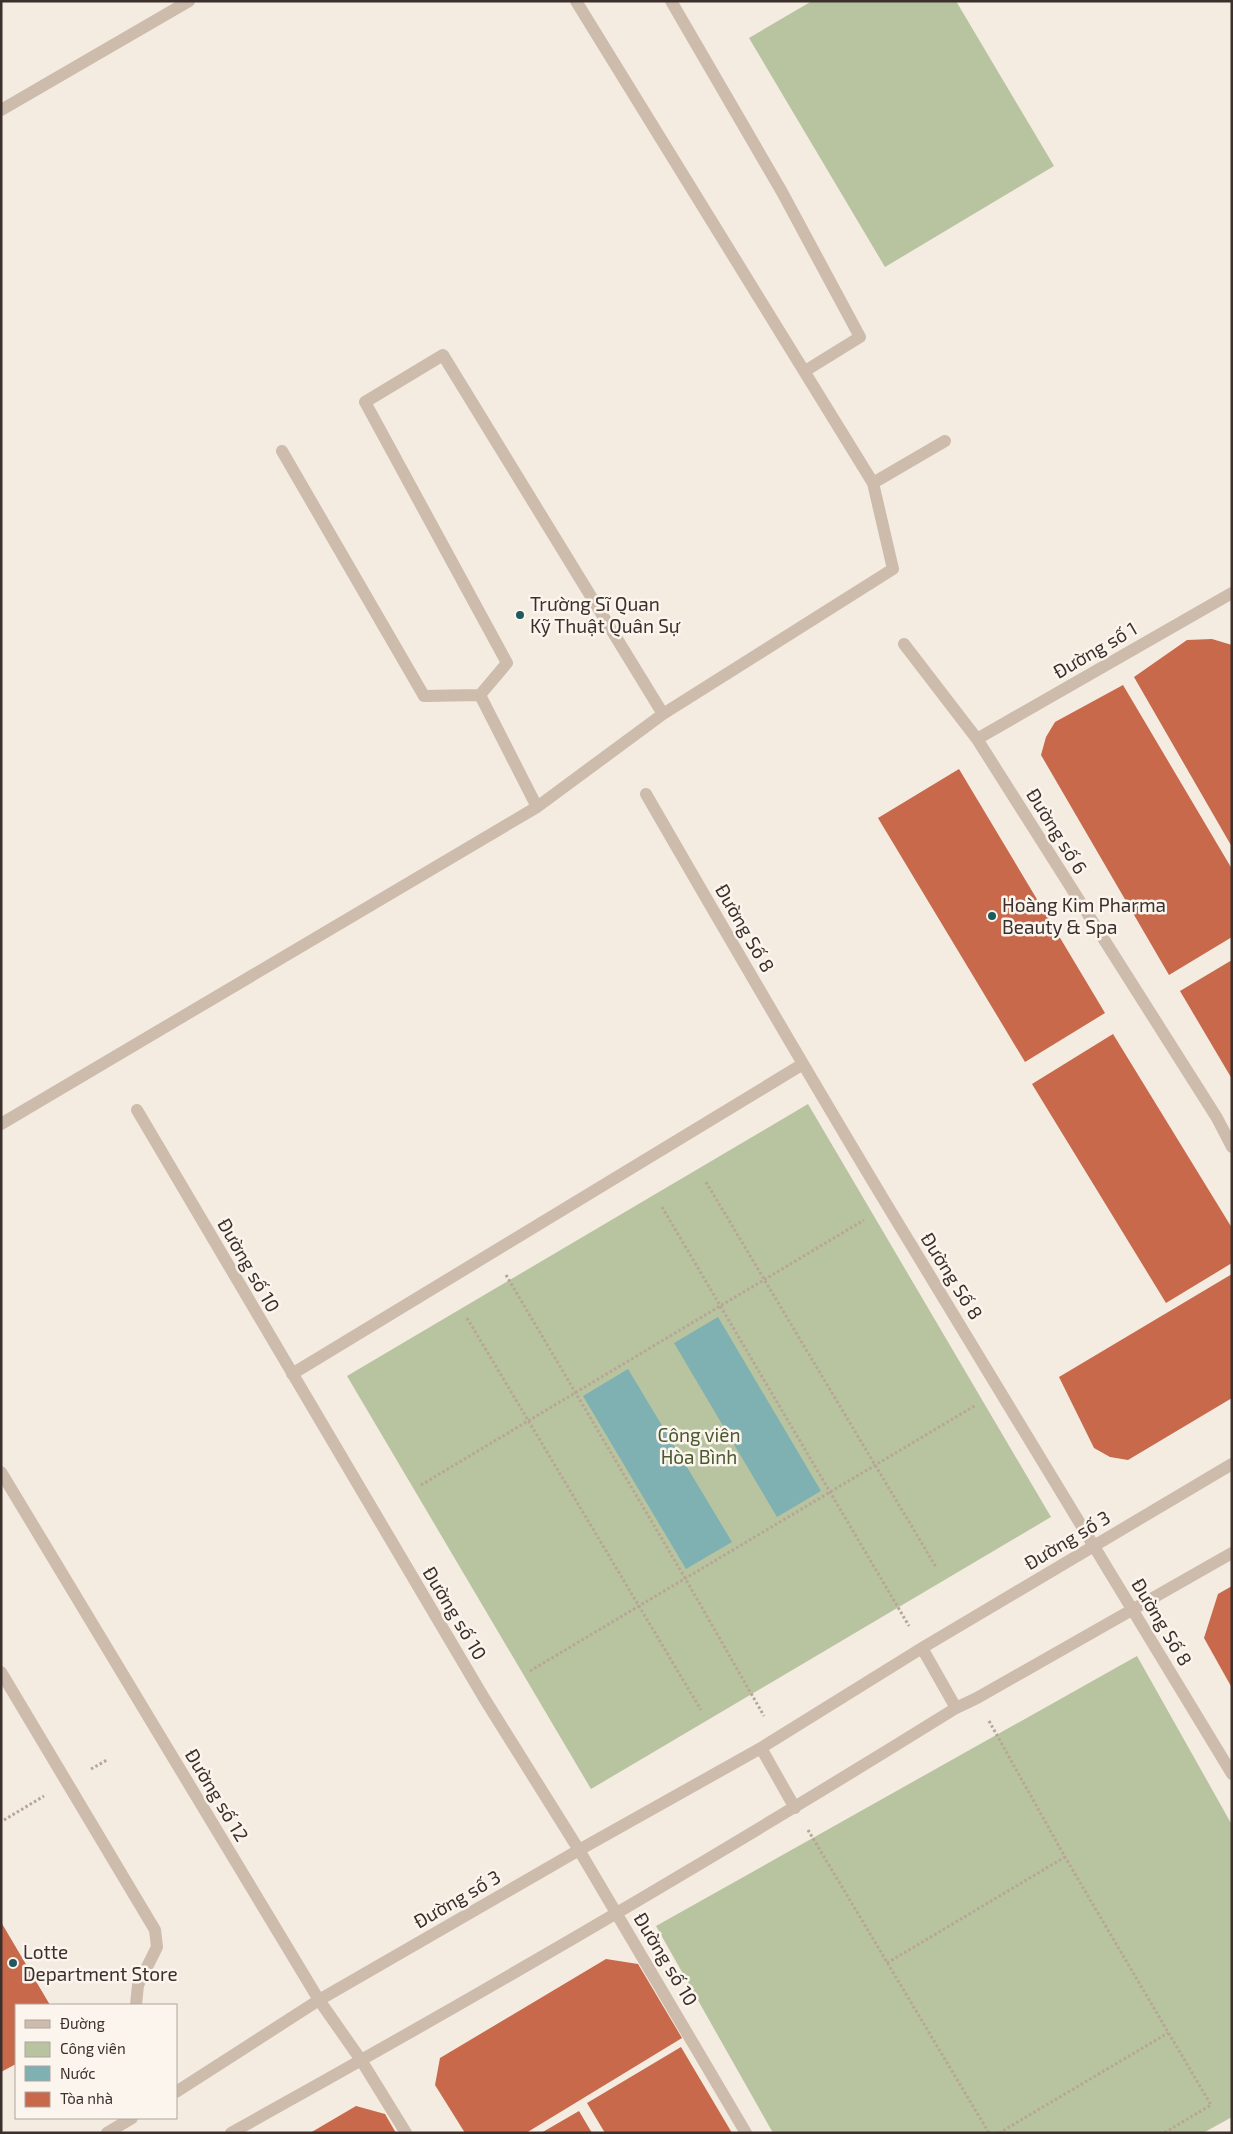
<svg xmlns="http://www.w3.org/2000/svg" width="1233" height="2134" viewBox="0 0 1233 2134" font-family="'Exo 2',sans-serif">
	<rect width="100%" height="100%" fill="#f4ebe1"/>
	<path fill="#b8c4a0" d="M812 1H956L1054 166 885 267 749 38Z
		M808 1104 1051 1517 591 1789 347 1376Z
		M1137 1656 1232 1825V2117L1203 2133H773L656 1926Z"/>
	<path fill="#7fb0b2" d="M718 1317 821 1491 777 1517 674 1343Z
		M628 1369 732 1542 686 1569 583 1396Z"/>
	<path fill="#c8694b" d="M1212 639 1232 645V847L1134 677 1187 640Z
		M1123 685 1232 869V937L1169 975 1041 755 1046 737 1055 722Z
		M959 769 1105 1013 1025 1062 878 818Z
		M1232 960V1079L1180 991Z
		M1113 1034 1232 1228V1263L1166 1303 1032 1084Z
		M1232 1274V1398L1128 1460 1110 1457 1094 1448 1059 1377Z
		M1232 1586V1688L1204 1638 1218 1594Z
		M1 1922 50 2005H16V2064L1 2072Z
		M606 1959 638 1964 682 2038 526 2133H465L435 2085 440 2058Z
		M681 2047 732 2133H605L587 2103Z
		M356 2106 385 2114 396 2133H310Z
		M579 2111 592 2133H541Z"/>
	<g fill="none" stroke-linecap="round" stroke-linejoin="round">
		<path stroke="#b9a596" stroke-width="3" stroke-dasharray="2.5 2.5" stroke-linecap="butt" d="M706 1182 936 1567
			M662 1207 909 1626
			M506 1275 685 1578 764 1716
			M467 1318 701 1710
			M421 1485 864 1220
			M530 1671 976 1405
			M989 1721 1065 1857 1211 2105 1164 2133
			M91 1769 107 1760
			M4 1820 44 1796
			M808 1830 989 2133
			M887 1963 1065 1857
			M999 2133 1168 2033"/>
		<path stroke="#cdbbac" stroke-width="12" d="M576 1 873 483 945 441
			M671 1 782 192 860 337 805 371
			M282 451 424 696 480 695 507 663 365 402 443 355 663 714
			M480 695 537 807
			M1 1124 537 807 663 714 893 569 873 483
			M1 1672 155 1930 157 1947 138 1985 136 2005"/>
		<path stroke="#cdbbac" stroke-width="12" d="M1 110 189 1
			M904 644 977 739 1217 1118 1232 1147
			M977 739 1232 593
			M646 794C725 931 805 1069 887 1205 1001 1395 1118 1584 1232 1774
			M137 1110 484 1698 579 1850 746 2133
			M292 1374 803 1064
			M1 1472 319 2000 361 2060 406 2133
			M922 1648 956 1708
			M761 1748 795 1808
			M176 2092 319 2000 579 1850 761 1748 922 1648 1232 1464
			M107 2133 132 2118
			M231 2133C476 1997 718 1856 956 1708L977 1698 1232 1553"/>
	</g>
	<g fill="#1f5a5e" stroke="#fbf5ee" stroke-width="2">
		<circle cx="520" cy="615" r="5"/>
		<circle cx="992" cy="916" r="5"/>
		<circle cx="13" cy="1963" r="5"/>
	</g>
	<g text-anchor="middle" stroke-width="5" stroke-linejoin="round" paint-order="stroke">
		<g font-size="19" fill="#3b302b" stroke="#fbf5ee" text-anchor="start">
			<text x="530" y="611">Trường Sĩ Quan<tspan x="530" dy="22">Kỹ Thuật Quân Sự</tspan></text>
			<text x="1002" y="912">Hoàng Kim Pharma<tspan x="1002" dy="22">Beauty &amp; Spa</tspan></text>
			<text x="23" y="1959">Lotte<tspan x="23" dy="22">Department Store</tspan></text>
		</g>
		<g font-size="19" fill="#3b302b" stroke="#fbf5ee">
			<text transform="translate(1095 650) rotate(-30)" y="7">Đường số 1</text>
			<text transform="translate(1057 831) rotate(58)" y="7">Đường số 6</text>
			<text transform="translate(745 928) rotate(60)" y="7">Đường Số 8</text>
			<text transform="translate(249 1265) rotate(60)" y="7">Đường số 10</text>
			<text transform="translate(952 1276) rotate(58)" y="7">Đường Số 8</text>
			<text transform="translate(1067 1540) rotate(-31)" y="7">Đường số 3</text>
			<text transform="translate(455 1613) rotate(59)" y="7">Đường số 10</text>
			<text transform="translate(1162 1622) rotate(59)" y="7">Đường Số 8</text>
			<text transform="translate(217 1795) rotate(59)" y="7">Đường số 12</text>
			<text transform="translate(457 1899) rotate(-30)" y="7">Đường số 3</text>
			<text transform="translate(666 1959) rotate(59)" y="7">Đường số 10</text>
		</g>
		<g font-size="19" fill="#4a5a2e" stroke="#fbf5ee">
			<text x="699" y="1442">Công viên<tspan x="699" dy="22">Hòa Bình</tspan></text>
		</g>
	</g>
	<rect width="1233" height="2134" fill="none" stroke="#3b302b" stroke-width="5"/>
	<rect x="15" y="2004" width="162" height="115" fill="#fbf5ee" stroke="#aea6a0"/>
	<rect x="25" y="2020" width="25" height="8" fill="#cdbbac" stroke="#aea6a0"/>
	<text x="60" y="2029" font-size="15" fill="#3b302b">Đường</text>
	<rect x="25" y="2042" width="25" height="15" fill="#b8c4a0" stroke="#aea6a0"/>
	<text x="60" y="2054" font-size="15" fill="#3b302b">Công viên</text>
	<rect x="25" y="2066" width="25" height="15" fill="#7fb0b2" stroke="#aea6a0"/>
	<text x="60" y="2079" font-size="15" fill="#3b302b">Nước</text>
	<rect x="25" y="2092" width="25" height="15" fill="#c8694b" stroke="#aea6a0"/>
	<text x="60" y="2104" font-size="15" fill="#3b302b">Tòa nhà</text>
</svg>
